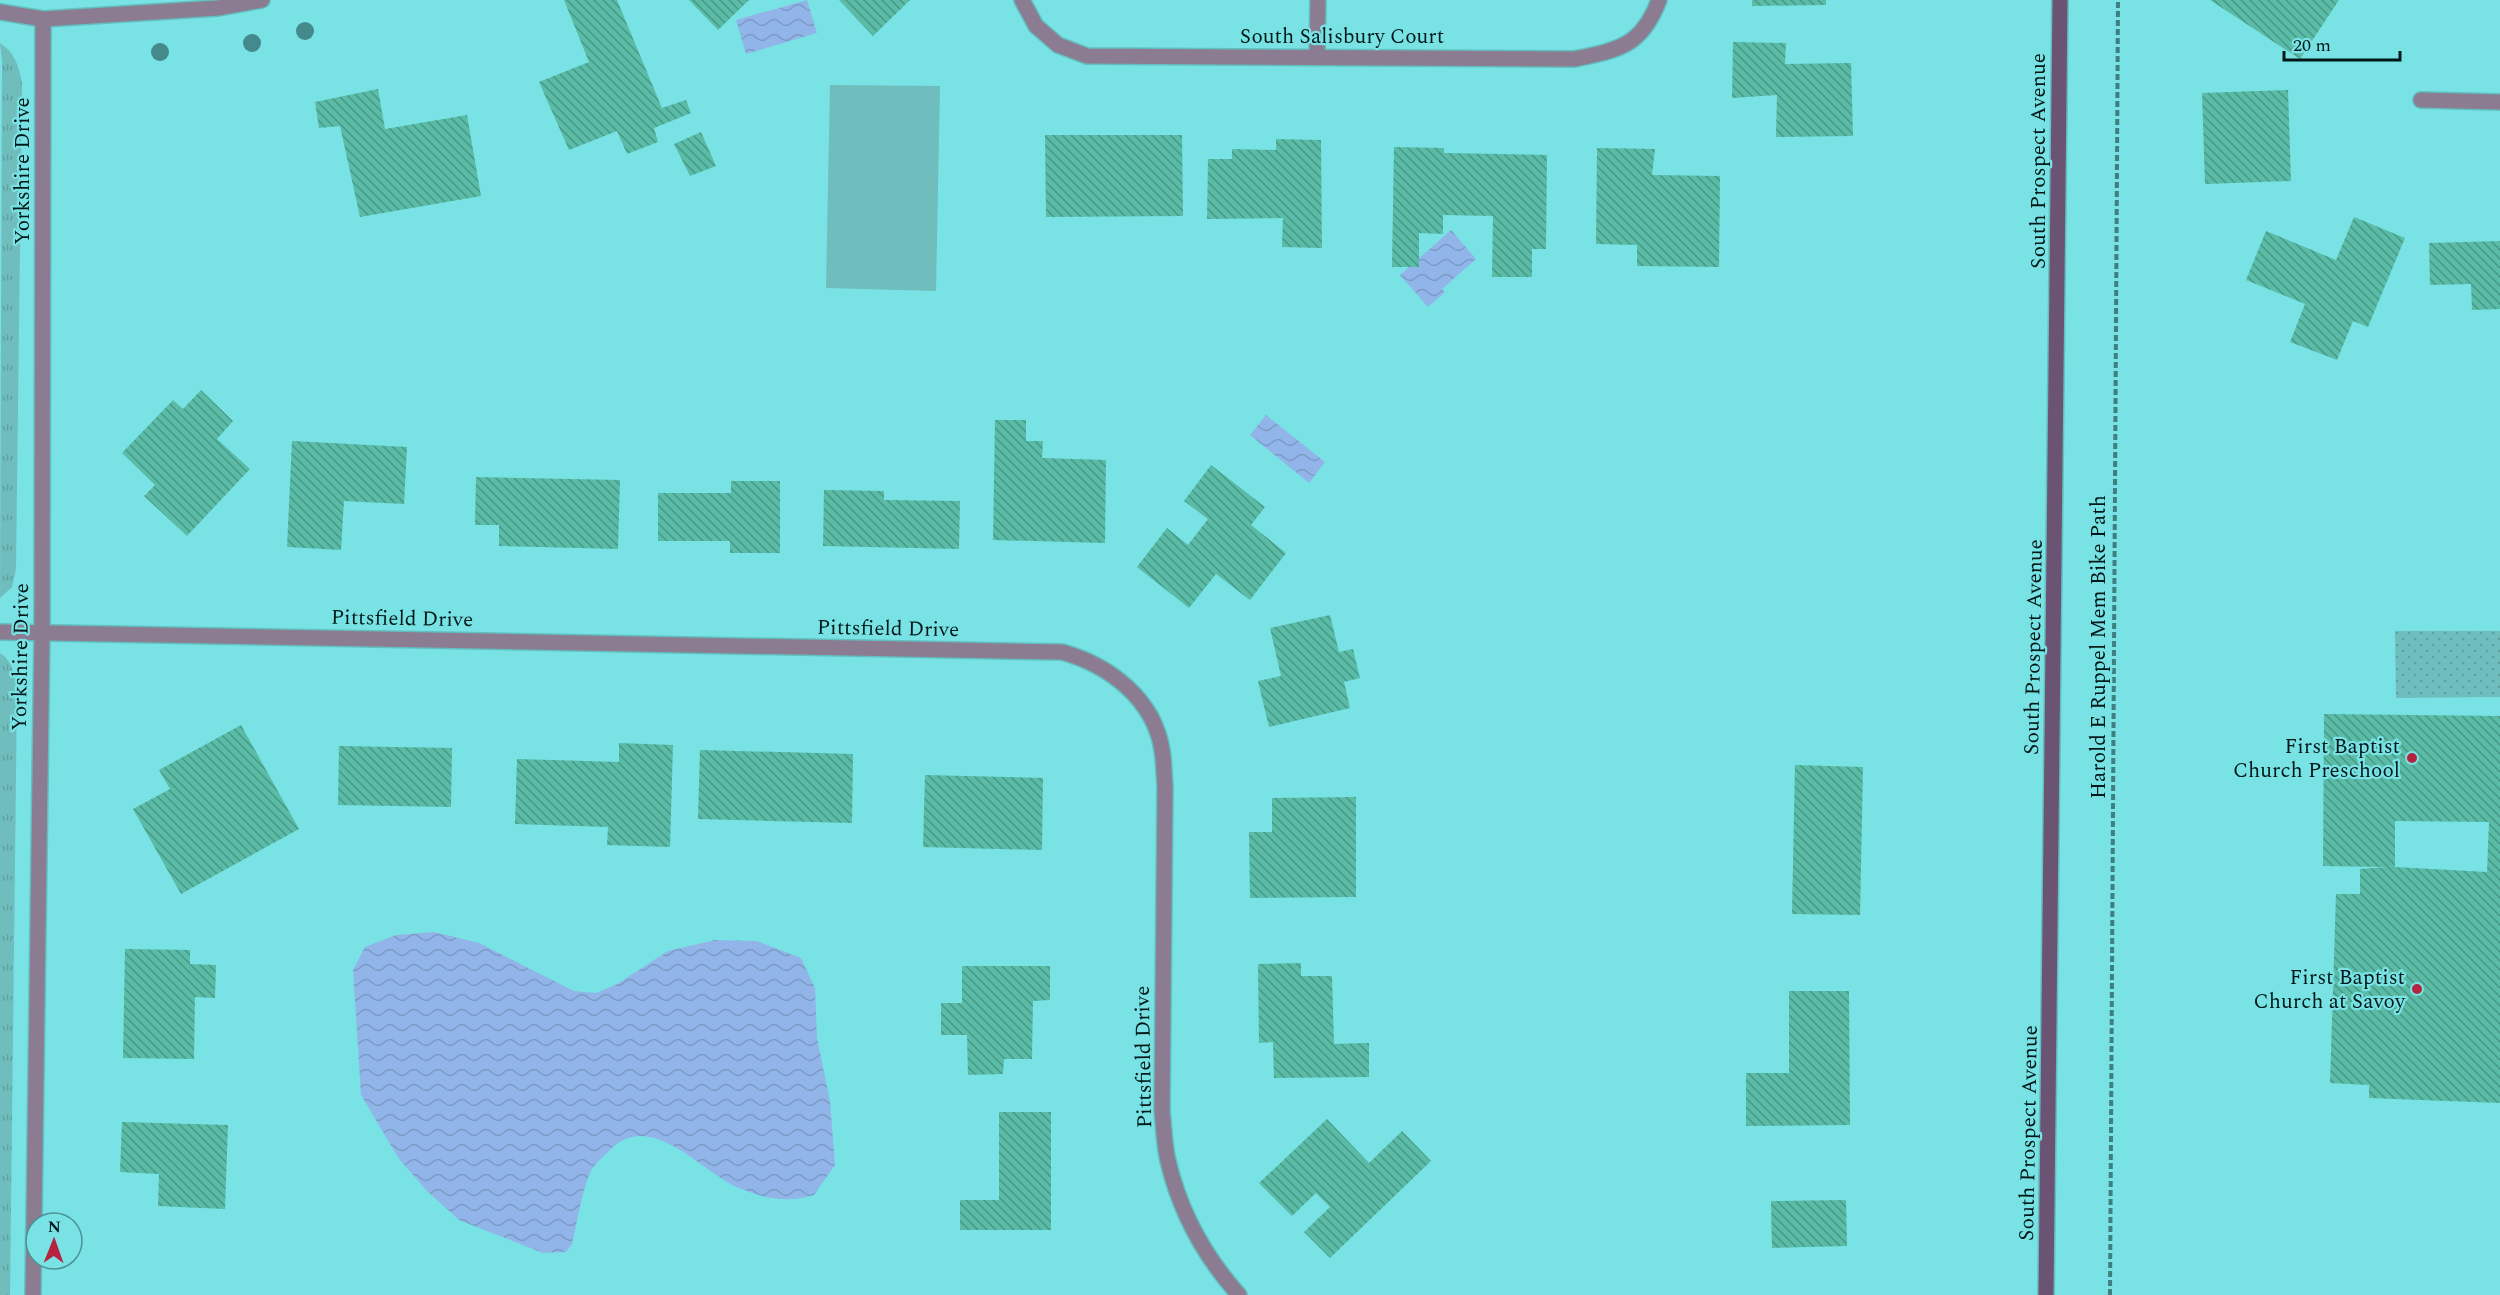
<svg xmlns="http://www.w3.org/2000/svg" width="2500" height="1295" viewBox="0 0 2500 1295" font-family="Spectral,serif">
	<defs>
		<pattern id="grass-tufts" width="24" height="20" patternUnits="userSpaceOnUse" patternTransform="scale(1.5)"><rect width="24" height="20" fill="#70bdbd"/><path d="M3 7l-1-3M5 7V3M7 7l1-3M15 17l-1-3M17 17v-4M19 17l1-3" fill="none" stroke="#5fa2a2"/></pattern>
		<pattern id="park-dots" width="8" height="8" patternUnits="userSpaceOnUse" patternTransform="scale(1.5)"><rect width="8" height="8" fill="#70bdbd"/><path d="M2 2h.1M6 6h.1" fill="none" stroke="#5fa2a2" stroke-width="1.8" stroke-linecap="round"/></pattern>
		<pattern id="water-waves" width="16" height="10" patternUnits="userSpaceOnUse" patternTransform="scale(1.5)"><rect width="16" height="10" fill="#91b5e8"/><path d="M0 5q4-4 8 0t8 0" fill="none" stroke="#7b9bc6"/></pattern>
		<pattern id="building-back-hatch" width="6" height="6" patternUnits="userSpaceOnUse" patternTransform="scale(1.5)"><rect width="6" height="6" fill="#5abca6"/><path d="M-1 5l2 2M0 0l6 6M5-1l2 2" fill="none" stroke="#489886"/></pattern>
	</defs>
	<rect width="100%" height="100%" fill="#78e2e4"/>
	<path fill="url(#grass-tufts)" d="M0 43C15 53 19 66 22 83L16 569 12 587 0 598 2 61Z
		M0 653C12 660 14 674 17 687L10 1295H0Z"/>
	<path fill="url(#park-dots)" d="M2395 631H2500V697L2396 698Z"/>
	<path fill="#70bdbd" d="M830 85 940 86 936 291 826 288Z"/>
	<path fill="url(#water-waves)" d="M807 0 817 33 746 54 736 20Z
		M1451 230 1476 259 1442 289 1445 292 1428 307 1400 275Z
		M1266 415 1325 462 1309 483 1250 435Z
		M434 932 479 943 574 991 596 993 617 984 668 951 715 940 757 941 801 958 815 988 817 1038 830 1101 835 1165 814 1195C788 1203 765 1199 739 1188 700 1172 650 1106 608 1152 602 1158 593 1165 590 1173 582 1191 577 1223 572 1244L566 1252 543 1253 459 1220 427 1191 399 1159 361 1095 353 970 365 947 396 935Z"/>
	<path fill="url(#building-back-hatch)" fill-rule="evenodd" d="M564 0H617L662 108 686 100 691 113 654 128 658 142 627 154 617 131 569 150 539 82 589 62Z
		M689 0H749L718 30Z
		M839 0H910L873 36Z
		M1752 0H1826V5L1752 6Z
		M2210 0H2339L2300 59Z
		M1733 42 1786 43 1785 64 1851 63 1853 136 1776 137 1777 95 1732 98Z
		M378 89 385 129 467 115 481 196 360 217 340 126 319 128 315 102Z
		M2288 90 2291 181 2205 184 2202 93Z
		M701 132 716 166 690 176 674 144Z
		M1045 135H1182L1183 216 1046 217Z
		M1276 139 1321 140 1322 248 1282 247 1283 218 1207 219 1208 159H1232V149L1276 150Z
		M1394 147 1444 148V153L1547 155 1546 249H1532V277H1492L1493 216 1443 215V234L1419 233V267H1392Z
		M1597 148 1655 149 1652 175 1720 176 1719 267 1637 266V245L1596 244Z
		M2354 217 2405 238 2368 327 2353 321 2337 360 2290 342 2305 304 2246 280 2266 231 2336 260Z
		M2500 241V309L2472 310 2471 284 2430 285 2429 243Z
		M201 390 233 421 217 439 250 469 187 536 144 496 155 485 122 453 173 400 183 409Z
		M995 420H1026V441H1043L1042 458 1106 460 1105 543 993 540Z
		M292 441 407 447 404 504 344 501 341 550 287 547Z
		M1211 465 1265 507 1251 525 1286 553 1250 600 1216 574 1189 608 1137 567 1167 528 1188 545 1208 519 1184 501Z
		M476 477 620 480 618 549 499 546V525H475Z
		M731 481H780V553H730V541H658V493H731Z
		M824 490 884 491V500L960 501 959 549 823 546Z
		M1330 615 1339 652 1353 649 1360 678 1344 682 1350 708 1269 727 1258 681 1281 676 1270 628Z
		M2324 714 2500 716V1103L2369 1098V1085L2330 1083 2336 894H2360V869L2387 867 2323 866ZM2395 821 2489 822 2487 872 2395 867Z
		M241 725 299 829 181 894 133 809 170 789 159 770Z
		M619 743 673 745 670 847 607 845 608 827 515 824 517 759 619 762Z
		M339 746 452 748 451 807 338 805Z
		M700 750 853 754 852 823 698 819Z
		M1795 765 1863 767 1860 915 1792 914Z
		M925 775 1043 778 1042 850 923 847Z
		M1356 797V897L1250 898 1249 832H1272V798Z
		M125 949 190 950V964L216 965 215 998 195 997 194 1059 123 1058Z
		M1301 963V976H1332L1334 1044 1369 1043V1077L1274 1078 1273 1042 1259 1043 1258 964Z
		M962 966H1050V1000L1033 1001 1032 1059H1004L1003 1074 968 1075 967 1035H941V1003H962Z
		M1789 991H1849L1850 1125 1746 1126V1073H1789Z
		M999 1112H1051V1230H960V1200H999Z
		M1327 1119 1369 1163 1402 1131 1431 1161 1330 1258 1304 1232 1330 1207 1316 1193 1292 1216 1259 1183Z
		M122 1122 228 1125 225 1209 158 1206 159 1174 120 1172Z
		M1846 1200 1847 1246 1772 1248 1771 1201Z"/>
	<g fill="none" stroke-linecap="round" stroke-linejoin="round">
		<g stroke="#63bebf" stroke-width="18">
			<path id="service" d="M1317 57 1318 0"/>
		</g>
		<g stroke="#63bebf" stroke-width="18">
			<path id="minor" d="M1022 0 1036 26 1058 45 1087 56 1574 59C1619 50 1642 46 1659 0
				M2421 100 2500 102
				M0 632 1062 652C1109 665 1154 699 1162 750 1164 762 1164 775 1165 787L1162 1111C1164 1127 1164 1145 1168 1161 1180 1212 1204 1256 1239 1295
				M33 1295 42 632 43 19"/>
		</g>
		<g stroke="#63bebf" stroke-width="18">
			<path id="tertiary" d="M0 12 43 19 218 8 262 0"/>
		</g>
		<g stroke="#63bebf" stroke-width="18">
			<path id="secondary" d="M2046 1295 2060 0"/>
		</g>
		<path stroke="#3f7f80" stroke-width="4" stroke-dasharray="6 3" stroke-linecap="butt" d="M2110 1295 2118 0"/>
		<use href="#service" stroke="#8b7c91" stroke-width="15"/>
		<use href="#minor" stroke="#8b7c91" stroke-width="15"/>
		<use href="#tertiary" stroke="#8b7c91" stroke-width="15"/>
		<use href="#secondary" stroke="#6b5473" stroke-width="15"/>
	</g>
	<g fill="#44898b">
		<circle cx="305" cy="31" r="9"/>
		<circle cx="252" cy="43" r="9"/>
		<circle cx="160" cy="52" r="9"/>
	</g>
	<g fill="#b5233f" stroke="#78e2e4" stroke-width="2">
		<circle cx="2412" cy="758" r="6"/>
		<circle cx="2417" cy="989" r="6"/>
	</g>
	<g text-anchor="middle" stroke-width="4.5" stroke-linejoin="round" paint-order="stroke">
		<g font-size="21" fill="#031919" stroke="#78e2e4">
			<text x="1342" y="43">South Salisbury Court</text>
			<text transform="translate(2038 161) rotate(-90)" y="7">South Prospect Avenue</text>
			<text transform="translate(22 171) rotate(-90)" y="7">Yorkshire Drive</text>
			<text transform="translate(402 618) rotate(1)" y="7">Pittsfield Drive</text>
			<text transform="translate(888 628) rotate(1)" y="7">Pittsfield Drive</text>
			<text transform="translate(2033 647) rotate(-89)" y="7">South Prospect Avenue</text>
			<text transform="translate(2098 647) rotate(-90)" y="7">Harold E Ruppel Mem Bike Path</text>
			<text transform="translate(20 657) rotate(-89)" y="7">Yorkshire Drive</text>
			<text transform="translate(1143 1057) rotate(-91)" y="7">Pittsfield Drive</text>
			<text transform="translate(2028 1133) rotate(-89)" y="7">South Prospect Avenue</text>
		</g>
		<g font-size="21" fill="#031919" stroke="#78e2e4" text-anchor="end">
			<text x="2400" y="753">First Baptist<tspan x="2400" dy="24">Church Preschool</tspan></text>
			<text x="2405" y="984">First Baptist<tspan x="2405" dy="24">Church at Savoy</tspan></text>
		</g>
	</g>
	<g transform="translate(54 1241) rotate(1)"><circle r="28" fill="#78e2e4" stroke="#499293" stroke-width="1.5"/>
	<path d="M0-4.5L10 22L0 15L-10 22Z" fill="#b5233f"/>
	<text y="-9" font-size="16" font-weight="bold" text-anchor="middle" fill="#031919">N</text>
	</g>
	<path d="M2284 51v9h116v-9" fill="none" stroke="#031919" stroke-width="3"/>
	<text x="2293" y="51" font-size="18" fill="#031919" stroke="#78e2e4" stroke-width="4.5" paint-order="stroke">20 m</text>
</svg>
